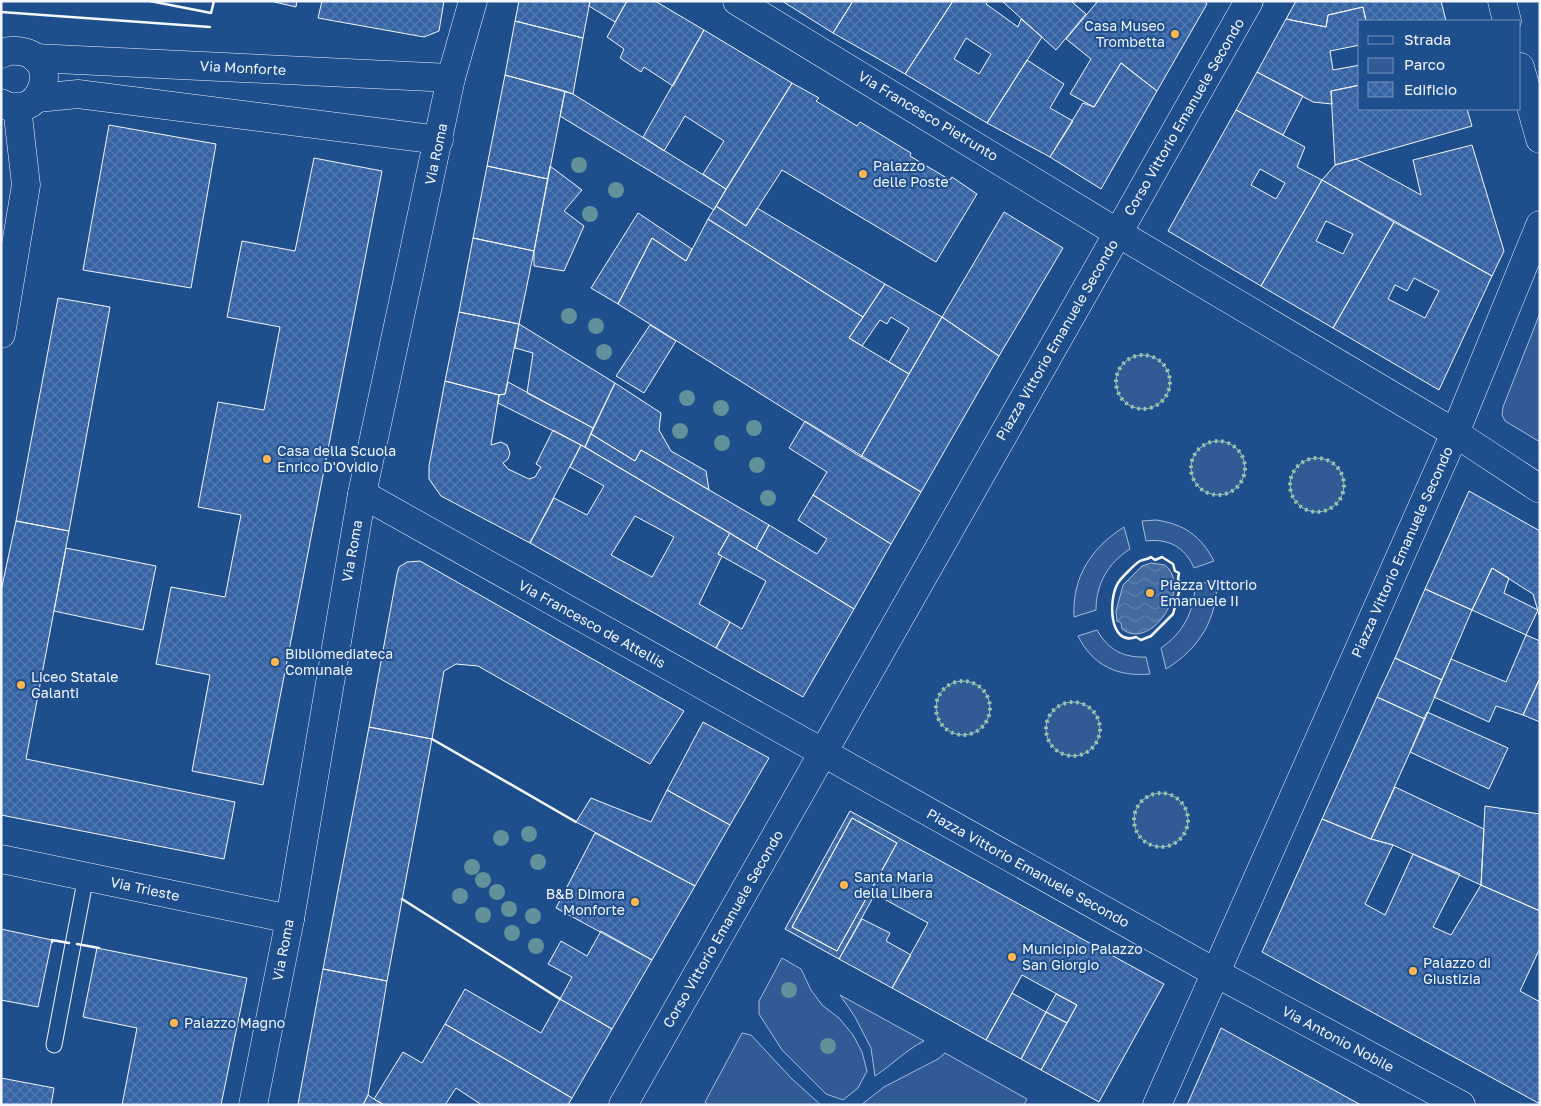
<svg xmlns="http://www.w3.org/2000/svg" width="1541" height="1106" viewBox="0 0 1541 1106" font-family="'Golos Text',sans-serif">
	<defs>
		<pattern id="water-waves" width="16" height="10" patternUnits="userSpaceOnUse" patternTransform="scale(1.25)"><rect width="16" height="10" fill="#446ba0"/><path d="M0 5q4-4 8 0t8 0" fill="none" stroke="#5f81ae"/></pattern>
		<pattern id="building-cross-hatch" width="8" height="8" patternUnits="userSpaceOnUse" patternTransform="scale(1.25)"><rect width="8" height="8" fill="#3563a3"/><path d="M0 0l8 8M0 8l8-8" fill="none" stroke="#537ab1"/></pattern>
	</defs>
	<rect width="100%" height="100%" fill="#1f4e8c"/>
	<path fill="#305b95" stroke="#a8bbd7" d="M1540 313V442L1505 421 1502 415 1503 407Z
		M1116 382a27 27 0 1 1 54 0a27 27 0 1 1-54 0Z
		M1191 468a27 27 0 1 1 54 0a27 27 0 1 1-54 0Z
		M1290 485a27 27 0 1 1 54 0a27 27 0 1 1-54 0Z
		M1156 520C1184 524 1201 536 1214 561L1194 568C1185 547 1168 538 1146 541L1142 521Z
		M1124 527 1130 549C1108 563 1096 584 1096 610L1074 617C1072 577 1091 548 1124 527Z
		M1217 580C1217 619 1200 648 1166 669L1161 648C1183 633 1194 612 1195 585Z
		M1097 630C1108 650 1124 658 1146 657L1150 674C1118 677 1093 666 1078 636Z
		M936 708a27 27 0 1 1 54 0a27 27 0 1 1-54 0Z
		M1046 729a27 27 0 1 1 54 0a27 27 0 1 1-54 0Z
		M1134 820a27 27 0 1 1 54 0a27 27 0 1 1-54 0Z
		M782 958 801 969 811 990 822 1005 839 1018 853 1035 862 1052 867 1071 858 1088 843 1100 826 1094 782 1050 759 1014V1001Z
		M840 995 924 1041C906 1050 892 1065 875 1076L871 1048 855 1017Z
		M742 1033 751 1035 792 1079 821 1105H708L705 1102Z
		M945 1053 1027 1099 1024 1105H861L884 1087 938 1059Z"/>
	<path fill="url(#water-waves)" stroke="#a8bbd7" d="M1151 563 1165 565C1193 588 1151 652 1122 629L1121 623 1117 621 1116 611 1123 585 1142 566Z"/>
	<path fill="url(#building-cross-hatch)" stroke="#f2f6ff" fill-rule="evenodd" d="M270 1H297L296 7Z
		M322 1H444L439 31 424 37 318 18Z
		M519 1H590L583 38 515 21Z
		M590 1H627L615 22 589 6Z
		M627 1H655L704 30 673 86 644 67 641 72 620 58 624 49 607 37Z
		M782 1H853L833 33Z
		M853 1H953L905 74 833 33Z
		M953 1H988L986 4 1018 27 1021 19 1042 37 987 123 905 74ZM966 38 991 54 979 74 954 59Z
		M1002 1H1071L1086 14 1056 50Z
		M1098 1H1205L1207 4 1157 91 1121 63 1094 107 1070 94 1091 59 1066 39Z
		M1296 1H1441L1446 21H1366L1363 7 1328 15 1326 27 1286 19Z
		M1363 7 1366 21H1360V45L1330 51 1333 70 1360 65V85L1331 91 1332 104 1313 102 1257 72 1286 19 1326 27 1328 15Z
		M515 21 583 38 573 94 505 75Z
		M704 30 792 83 726 189 703 174 724 141 685 116 664 151 643 137Z
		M1027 60 1064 84 1050 108 1073 121 1050 157 987 123Z
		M1121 63 1157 91 1101 189 1050 157 1083 103 1094 107Z
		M1257 72 1303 96 1283 135 1236 110Z
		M505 75 565 91 548 179 487 166Z
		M792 83 819 98 816 101 857 126 860 122 911 153 910 156 950 180 952 177 977 194 936 262 782 170 746 226 716 206Z
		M1360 85V109H1467L1472 126 1335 165 1331 91Z
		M565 91 573 94 726 189 714 210 560 116Z
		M1236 110 1305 147 1297 167 1322 180 1261 286 1168 231ZM1260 169 1285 183 1276 199 1251 185Z
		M109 125 216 144 191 288 83 270Z
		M1472 145 1504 251 1492 276 1322 180 1335 165 1356 159 1421 195 1413 160Z
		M314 158 382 171 263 785 192 771 210 675 156 664 171 587 225 597 241 515 198 507 218 402 264 410 280 327 227 317 242 241 295 251Z
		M487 166 548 179 534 251 473 238Z
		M550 166 582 190 564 211 584 226 564 271 534 266V251Z
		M1322 180 1394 222 1333 328 1261 286ZM1326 221 1353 234 1343 254 1316 241Z
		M716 206 746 226 757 208 885 284 863 317 708 219Z
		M1004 212 1063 248 999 356 942 317Z
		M638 213 692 249 686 261 652 238 618 304 591 288Z
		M708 219 863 317 849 338 909 374 861 457 618 304 652 238 686 261Z
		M1394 222 1492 276 1439 390 1333 328ZM1414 278 1439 291 1425 318 1388 299 1395 285 1407 291Z
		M473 238 534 251 519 324 459 312Z
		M885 284 942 317 909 374 889 362 909 328 891 317 887 324 880 320 862 346 849 338Z
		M58 298 110 307 69 531 16 521Z
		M459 312 519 324 505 394 499 395 445 381Z
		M942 317 999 356 921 492 861 457Z
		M519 324 615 383 593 428 527 393 533 353 515 348Z
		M650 325 676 341 644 393 616 376Z
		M445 381 499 395 491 445 501 442 507 445 510 453 508 459 503 463 508 469 529 479 535 477 541 467 536 464 553 430 581 445 530 543 441 496 429 479V466Z
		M508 382 593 428 585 447 498 403 499 395 505 394Z
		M615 383 661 413 659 430 671 451 706 471 709 490 641 450 635 461 591 434Z
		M805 421 921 492 891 544 813 495 827 472 789 448Z
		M591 434 635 461 641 450 769 525 756 549 585 447Z
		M581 445 730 533 718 554 722 556 699 604 730 622 716 648 530 543 554 498 587 515 604 486 570 467ZM635 516 674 537 652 577 611 555Z
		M1469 491 1540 531V618L1533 594 1492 568 1472 610 1425 589Z
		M813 495 891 544 854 609 756 549 769 525 817 554 827 539 798 520Z
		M16 521 69 531 26 759 235 802 224 859 1 815V591Z
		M730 533 854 609 803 697 716 648 730 622 742 629 766 581 718 554Z
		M66 548 156 566 143 630 54 611Z
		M420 561 684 711 650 764 478 666 456 664 444 671 432 739 369 727 397 574 399 567 407 562Z
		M1492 568 1509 578 1504 593 1538 610 1526 635 1472 610Z
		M1425 589 1472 610 1442 680 1395 658Z
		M1526 635 1540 641V678L1523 715 1496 706 1489 722 1434 697 1451 659 1506 682Z
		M1395 658 1442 680 1425 719 1377 697Z
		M1540 678V722L1523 715Z
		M1377 697 1425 719 1371 839 1322 819Z
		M1427 712 1508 748 1489 789 1410 752Z
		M703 722 769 758 730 825 667 790Z
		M369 727 432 739 387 981 323 969Z
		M1395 787 1484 829 1481 885 1393 845 1371 839Z
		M667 790 730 825 695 886 576 822 591 798 651 822Z
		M1485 806 1540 814V911L1481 885Z
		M850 811 1164 984 1099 1102 1041 1070 1077 1005 1022 975 986 1040 892 988 928 923 875 894 839 959 785 929ZM852 818 897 843 837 951 792 927Z
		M852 818 897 843 837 951 792 927Z
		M1322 819 1371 839 1393 845 1365 904 1385 915 1413 854 1460 874 1433 927 1451 935 1481 885 1540 911V948L1520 991 1540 1002V1104L1262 952Z
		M595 833 695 886 652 960 556 908Z
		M862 919 890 933 886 941 911 955 892 988 839 959Z
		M1 929 52 940 38 1007 1 1000Z
		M601 931 652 960 612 1029 560 999 572 977 548 964 561 941 587 956Z
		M97 948 247 978 221 1105H122L137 1028 83 1017Z
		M323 969 387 981 368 1095 363 1105 298 1104Z
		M465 989 541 1033 560 999 612 1029 572 1098 445 1024Z
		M1012 993 1046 1012 1021 1059 986 1040Z
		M1056 994 1077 1005 1067 1023 1046 1012Z
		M1046 1012 1067 1023 1041 1070 1021 1059Z
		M445 1024 572 1098 568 1105H482L456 1088 445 1105H384L374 1099 403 1052 422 1063Z
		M1221 1028 1361 1105H1187Z
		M1 1078 54 1088 51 1105H1Z
		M368 1095 374 1099 384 1105H363Z"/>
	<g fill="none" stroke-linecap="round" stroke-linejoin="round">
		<g stroke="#f2f6ff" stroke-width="17">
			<path id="lane" d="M54 1045 86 876"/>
		</g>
		<g stroke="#f2f6ff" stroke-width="29">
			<path id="street" d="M35 58 451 78
				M37 98 78 94 439 140
				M362 494 1216 973 1461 1105
				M1 859 290 919
				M623 1105 1118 233 1455 433 1540 489"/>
		</g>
		<g stroke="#f2f6ff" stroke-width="29">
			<path id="secondary" d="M737 1 1118 233 1249 1
				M1502 1 1507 21
				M1 54C8 50 16 50 24 52 63 62 39 125 1 103
				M1520 67 1540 139
				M1 334 26 185 17 107
				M253 1105 290 919 362 494 451 78 473 1
				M1157 1105 1455 433 1540 225"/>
		</g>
		<use href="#lane" stroke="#1f4e8c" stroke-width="15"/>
		<use href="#street" stroke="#1f4e8c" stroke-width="28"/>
		<use href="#secondary" stroke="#1f4e8c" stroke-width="28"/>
		<path stroke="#97c8a6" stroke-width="4" stroke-dasharray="2.5 4" stroke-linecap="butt" d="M1116 382a27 27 0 1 1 54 0a27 27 0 1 1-54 0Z
			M1191 468a27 27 0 1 1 54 0a27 27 0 1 1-54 0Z
			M1290 485a27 27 0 1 1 54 0a27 27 0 1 1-54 0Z
			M936 708a27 27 0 1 1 54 0a27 27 0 1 1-54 0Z
			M1046 729a27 27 0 1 1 54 0a27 27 0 1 1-54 0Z
			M1134 820a27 27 0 1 1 54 0a27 27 0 1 1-54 0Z"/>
		<path stroke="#f2f6ff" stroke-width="2.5" d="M150 1 211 13 214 1
			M1 12 210 27
			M1151 557 1155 560 1162 557 1173 564 1175 571 1179 573 1178 579 1181 585 1173 614 1151 636 1141 640 1136 637C1109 647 1108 599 1118 583 1120 579 1136 563 1140 561 1144 559 1147 560 1151 557Z
			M432 739 576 822
			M402 899 560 999
			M52 942V940L69 943
			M77 944 99 948"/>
	</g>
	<g fill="#61919a">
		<circle cx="579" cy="165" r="8"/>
		<circle cx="616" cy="190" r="8"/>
		<circle cx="590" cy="214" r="8"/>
		<circle cx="569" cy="316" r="8"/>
		<circle cx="596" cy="326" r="8"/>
		<circle cx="604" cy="352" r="8"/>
		<circle cx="687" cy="398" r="8"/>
		<circle cx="721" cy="408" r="8"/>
		<circle cx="754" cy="428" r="8"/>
		<circle cx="680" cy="431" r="8"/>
		<circle cx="722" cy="443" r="8"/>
		<circle cx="757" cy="465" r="8"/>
		<circle cx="768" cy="498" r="8"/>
		<circle cx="529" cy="834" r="8"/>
		<circle cx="501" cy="838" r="8"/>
		<circle cx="538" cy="862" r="8"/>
		<circle cx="472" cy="867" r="8"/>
		<circle cx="483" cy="880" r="8"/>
		<circle cx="497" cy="892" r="8"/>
		<circle cx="460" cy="896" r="8"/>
		<circle cx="509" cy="909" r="8"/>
		<circle cx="483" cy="915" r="8"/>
		<circle cx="533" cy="916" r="8"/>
		<circle cx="512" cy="933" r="8"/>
		<circle cx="536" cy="946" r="8"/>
		<circle cx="789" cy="990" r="8"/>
		<circle cx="828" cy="1046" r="8"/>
	</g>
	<g fill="#ffb74d" stroke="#1f4e8c" stroke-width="2">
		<circle cx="1175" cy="34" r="5"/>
		<circle cx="863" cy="174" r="5"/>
		<circle cx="267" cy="459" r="5"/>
		<circle cx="1150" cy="593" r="5"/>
		<circle cx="275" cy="662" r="5"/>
		<circle cx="21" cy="685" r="5"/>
		<circle cx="844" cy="885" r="5"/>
		<circle cx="635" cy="902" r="5"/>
		<circle cx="1012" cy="957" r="5"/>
		<circle cx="1413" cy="971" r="5"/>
		<circle cx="174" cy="1023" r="5"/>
	</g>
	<g text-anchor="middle" stroke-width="4" stroke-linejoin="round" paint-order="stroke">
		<g font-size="14" fill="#f2f6ff" stroke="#1f4e8c" text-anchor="start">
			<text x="1165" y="31" text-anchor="end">Casa Museo<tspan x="1165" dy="16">Trombetta</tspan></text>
			<text x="873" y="171">Palazzo<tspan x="873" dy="16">delle Poste</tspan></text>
			<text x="277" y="456">Casa della Scuola<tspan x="277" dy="16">Enrico D'Ovidio</tspan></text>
			<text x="1160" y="590">Piazza Vittorio<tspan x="1160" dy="16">Emanuele II</tspan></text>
			<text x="285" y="659">Bibliomediateca<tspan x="285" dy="16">Comunale</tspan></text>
			<text x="31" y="682">Liceo Statale<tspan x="31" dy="16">Galanti</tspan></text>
			<text x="854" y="882">Santa Maria<tspan x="854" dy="16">della Libera</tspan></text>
			<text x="625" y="899" text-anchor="end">B&amp;B Dimora<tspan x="625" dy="16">Monforte</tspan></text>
			<text x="1022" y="954">Municipio Palazzo<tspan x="1022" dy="16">San Giorgio</tspan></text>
			<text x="1423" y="968">Palazzo di<tspan x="1423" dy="16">Giustizia</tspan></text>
			<text x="184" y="1028">Palazzo Magno</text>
		</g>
		<g font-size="14" fill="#f2f6ff" stroke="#1f4e8c">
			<text transform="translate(243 68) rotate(3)" y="5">Via Monforte</text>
			<text transform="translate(928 116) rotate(31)" y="5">Via Francesco Pietrunto</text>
			<text transform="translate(1184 117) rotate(-60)" y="5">Corso Vittorio Emanuele Secondo</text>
			<text transform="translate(436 154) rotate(-78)" y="5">Via Roma</text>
			<text transform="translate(1057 340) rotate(-60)" y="5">Piazza Vittorio Emanuele Secondo</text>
			<text transform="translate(352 551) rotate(-80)" y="5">Via Roma</text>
			<text transform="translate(1402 552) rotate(-66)" y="5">Piazza Vittorio Emanuele Secondo</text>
			<text transform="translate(592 624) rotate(29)" y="5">Via Francesco de Attellis</text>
			<text transform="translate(1028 868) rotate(29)" y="5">Piazza Vittorio Emanuele Secondo</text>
			<text transform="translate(145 889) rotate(12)" y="5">Via Trieste</text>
			<text transform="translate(723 929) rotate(-60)" y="5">Corso Vittorio Emanuele Secondo</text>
			<text transform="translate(283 950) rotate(-79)" y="5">Via Roma</text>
			<text transform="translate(1338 1039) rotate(28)" y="5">Via Antonio Nobile</text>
		</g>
	</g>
	<rect width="1541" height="1106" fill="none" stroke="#f2f6ff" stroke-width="5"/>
	<rect x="1358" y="20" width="162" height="90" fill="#1f4e8c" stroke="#7391ba"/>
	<rect x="1368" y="36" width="25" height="8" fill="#1f4e8c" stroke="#7391ba"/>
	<text x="1404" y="45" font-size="15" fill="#f2f6ff">Strada</text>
	<rect x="1368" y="58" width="25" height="15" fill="#305b95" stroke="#7391ba"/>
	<text x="1404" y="70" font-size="15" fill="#f2f6ff">Parco</text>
	<rect x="1368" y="82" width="25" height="15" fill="url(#building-cross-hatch)" stroke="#7391ba"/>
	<text x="1404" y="95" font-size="15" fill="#f2f6ff">Edificio</text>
</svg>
